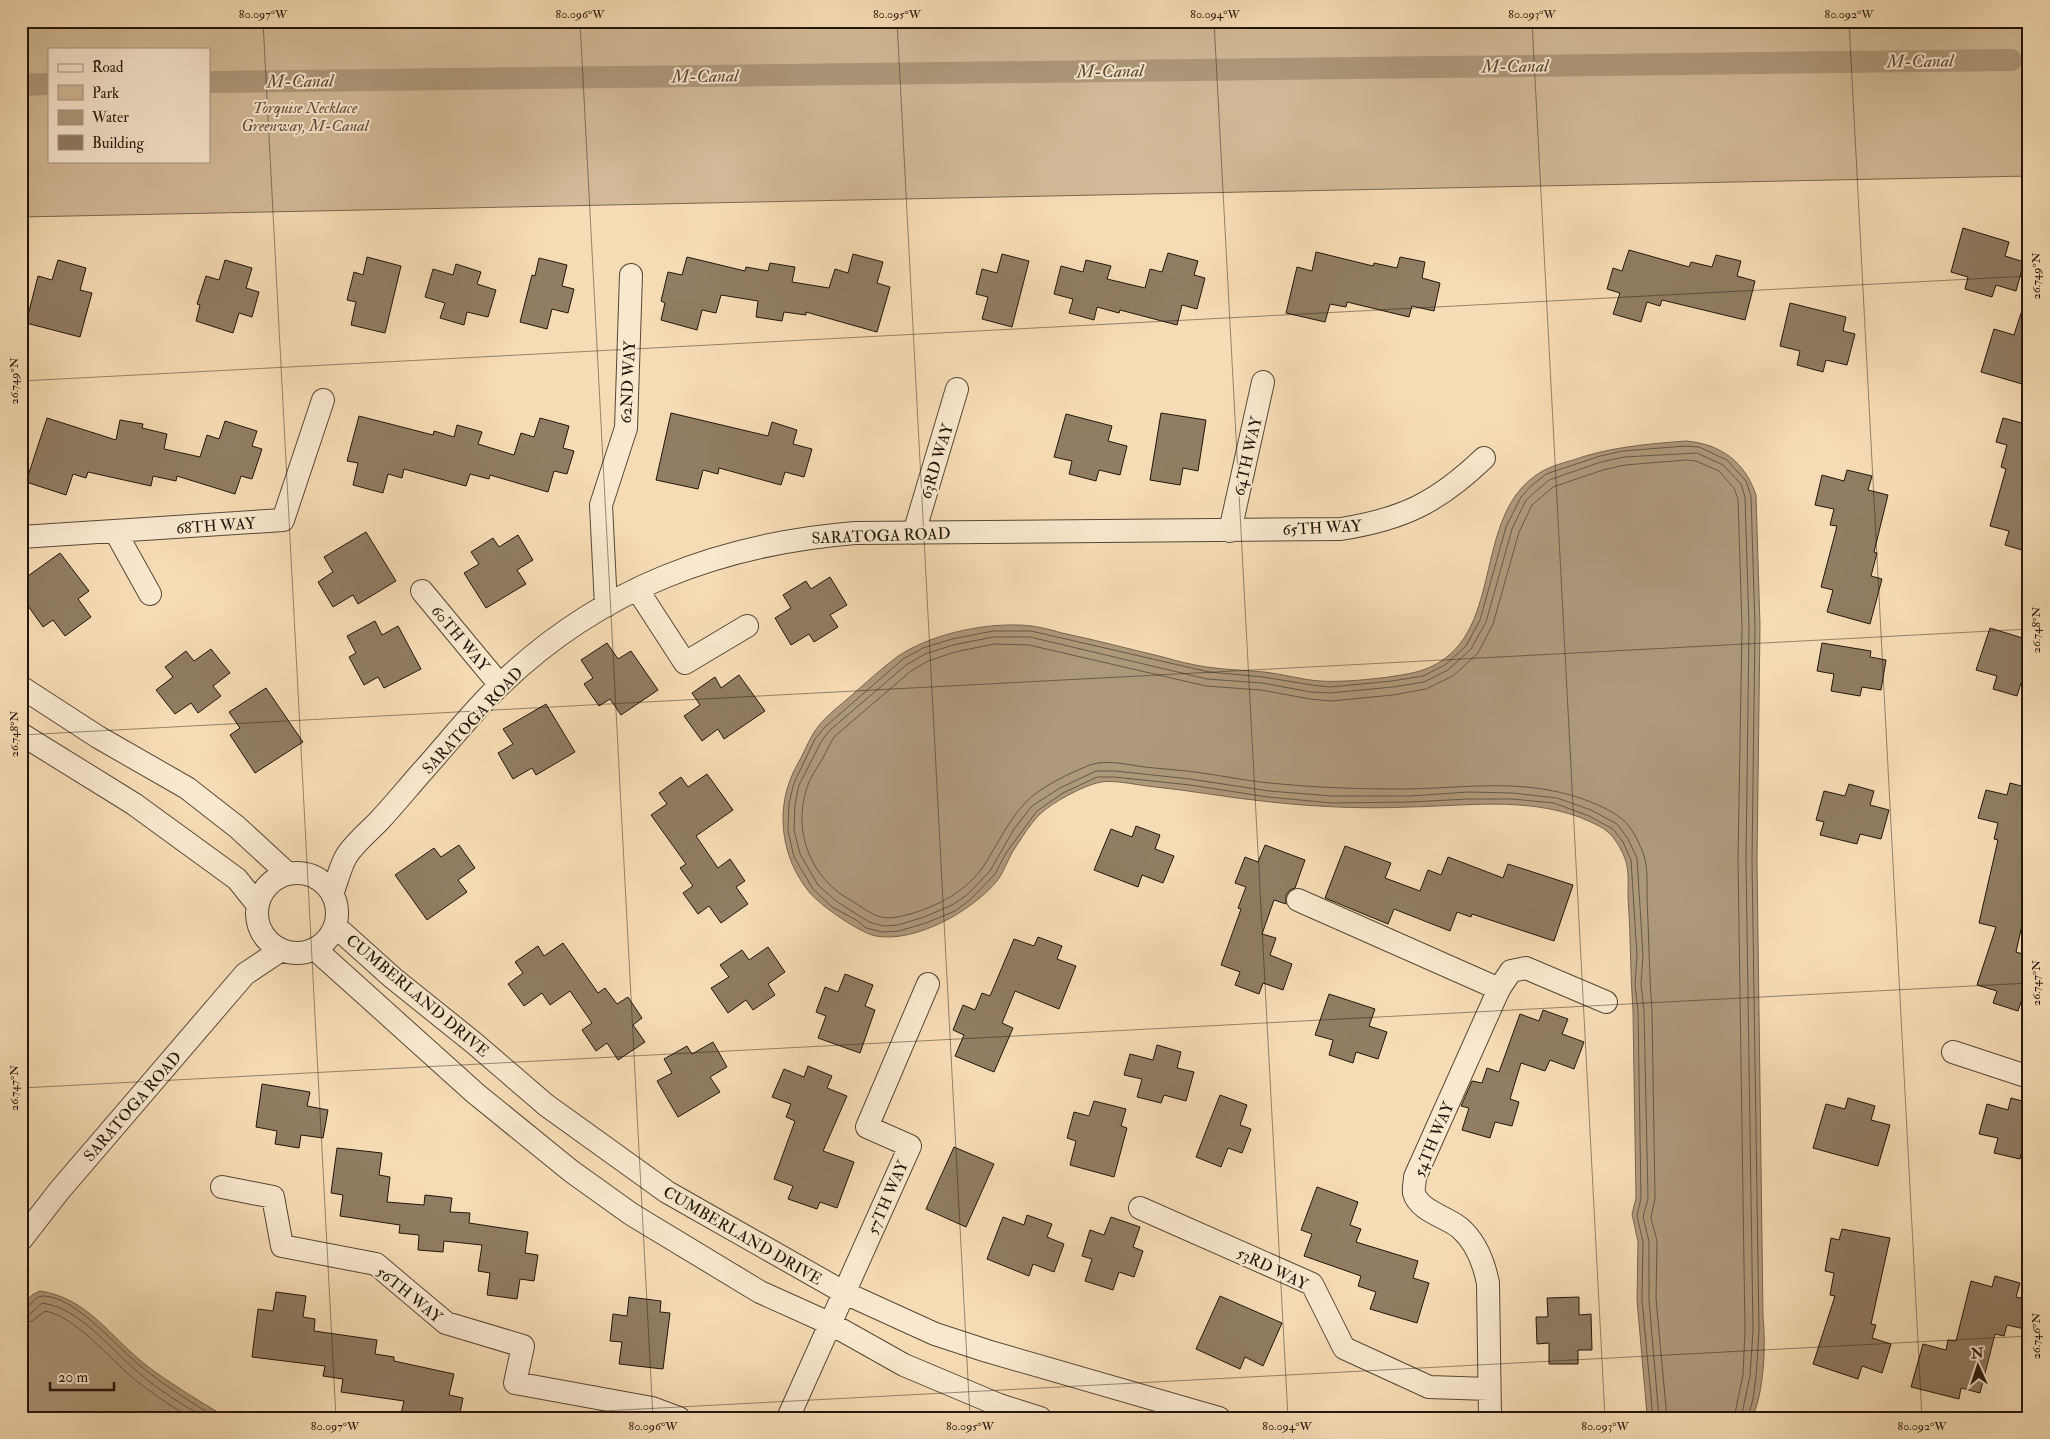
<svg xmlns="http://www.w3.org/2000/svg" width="2050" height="1439" viewBox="0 0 2050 1439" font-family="'IM FELL Double Pica',serif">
	<rect width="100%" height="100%" fill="#f6dcb5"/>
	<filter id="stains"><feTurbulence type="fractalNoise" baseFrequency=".004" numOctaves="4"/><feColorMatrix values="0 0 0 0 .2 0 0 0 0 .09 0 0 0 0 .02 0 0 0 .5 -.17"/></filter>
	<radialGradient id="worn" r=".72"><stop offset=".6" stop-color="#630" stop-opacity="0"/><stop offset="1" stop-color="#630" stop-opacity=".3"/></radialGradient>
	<path fill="#d2ba98" stroke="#7a6851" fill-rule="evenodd" d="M21 21H2029V176L21 217ZM49 49H209V161H49Z"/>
	<path fill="#ae997b" stroke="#76654e" d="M1686 441C1721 444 1745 462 1756 495L1760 626 1757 860 1763 1317C1766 1345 1764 1393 1752 1418H1649L1647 1414 1637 1300 1638 1242 1632 1214 1636 1198 1633 1011C1630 973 1631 935 1628 897 1628 886 1629 873 1626 862 1624 854 1616 839 1609 833 1602 826 1588 821 1579 817 1524 797 1466 806 1409 807 1363 809 1317 807 1271 802 1230 798 1188 790 1147 786 1132 784 1115 780 1101 782 1084 785 1053 802 1040 814 1030 824 1021 839 1013 851 1007 861 1004 872 997 881 972 911 916 943 876 936 860 933 821 906 810 893 780 857 774 806 797 765 803 755 807 744 813 734 822 718 840 706 853 694 868 681 882 668 897 657 928 635 980 624 1017 625 1033 625 1048 629 1062 633 1096 640 1129 649 1163 657 1177 661 1192 665 1207 667 1226 670 1245 670 1264 672 1283 674 1302 680 1321 681 1343 683 1403 677 1423 670 1509 640 1468 515 1541 472 1551 466 1563 463 1573 460 1610 447 1647 444 1686 441Z
		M40 1291C88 1298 111 1338 146 1365 172 1385 200 1401 227 1418H21V1306L32 1295Z"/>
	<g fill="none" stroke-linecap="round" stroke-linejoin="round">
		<path stroke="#685842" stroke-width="1" d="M21 1310C31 1309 33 1296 43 1296 76 1296 119 1350 144 1369 167 1387 192 1403 217 1418
			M21 1316 30 1314 42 1303C80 1308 110 1349 138 1372 158 1390 182 1404 205 1418
			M21 1324 32 1321 45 1311C75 1316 110 1359 133 1378 151 1393 171 1406 191 1418
			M1653 1418 1642 1300 1643 1242 1637 1216 1641 1198 1638 1011 1635 984 1637 956 1631 860 1623 842 1613 829 1589 816 1554 803 1512 799H1468L1410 802 1332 803 1268 797 1190 785 1114 777H1097L1063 793 1037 811 1006 853 995 874 971 899 955 911 926 923 899 931 883 932 866 928 858 921 832 907 813 889 794 857 788 831 789 803 794 783 815 739 825 727 903 659 923 648 952 639 993 631H1031L1209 672 1263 677 1312 685 1330 687 1392 681 1423 676 1445 665 1466 646 1480 620 1506 527 1521 497 1530 487 1546 474 1600 456 1623 451 1685 446 1699 447 1727 460 1746 481 1751 496 1755 627 1752 860 1759 1331 1756 1376 1753 1399 1748 1418
			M1659 1418 1649 1300V1241L1643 1217 1648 1198 1644 1011 1641 984 1643 955 1637 858 1628 839 1617 824 1591 810 1557 798 1512 793 1468 792 1410 796H1332L1269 791 1190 779 1115 771H1096L1060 788 1032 806 1014 829 990 871 967 895 952 905 924 917 898 925 884 926 869 922 836 901 818 885 800 854 794 830 795 804 799 785 821 742 829 731 906 665 925 654 953 645 993 637H1030L1207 679 1262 683 1311 692 1330 693 1393 687 1424 682 1448 670 1471 649 1486 622 1512 529 1526 500 1549 480 1601 462 1624 457 1697 453 1723 465 1741 484 1745 497 1749 627 1746 860 1753 1331 1750 1376 1741 1418
			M1667 1418 1656 1299 1657 1241 1651 1218 1655 1198 1652 1010C1649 973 1649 936 1647 899 1647 885 1648 869 1644 856 1640 844 1632 827 1622 819 1611 810 1596 804 1583 799 1523 778 1467 788 1405 789 1363 789 1322 788 1281 784 1252 782 1224 776 1195 772 1179 770 1162 769 1145 767 1128 765 1107 759 1090 765 1070 773 1040 787 1026 802 1008 821 998 843 985 864 967 893 929 911 897 917 877 921 867 910 852 901 812 880 793 834 806 791 809 779 817 768 823 758 827 750 830 743 835 736L911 671 928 661 955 652 994 644 1029 645 1206 686 1261 690 1310 699 1331 701 1393 695 1426 689 1453 676 1478 653 1493 624 1519 532 1532 505 1553 487 1603 470 1625 465 1686 460 1696 461 1719 471 1734 488 1738 499 1742 627 1738 860 1745 1331 1743 1375 1734 1418"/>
		<path stroke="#ae997b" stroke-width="22" d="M209 82 2011 60
			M21 85 49 84"/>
	</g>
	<path fill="#907d63" stroke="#22160a" d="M1963 228 2009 242 2005 256 2024 262 2016 291 1996 285 1992 297 1965 289 1968 277 1951 272Z
		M1629 250 1689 267 1691 262 1712 267 1716 255 1741 261 1737 276 1755 281 1745 320 1662 300 1660 306 1647 302 1641 322 1613 314 1620 293 1607 289 1613 268 1622 271Z
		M1316 252 1373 266 1374 263 1397 268 1400 257 1425 262 1422 278 1440 283 1434 311 1412 306 1409 317 1347 302 1346 307 1330 304 1325 322 1286 313 1297 267 1312 271Z
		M1168 253 1198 261 1194 275 1205 278 1197 309 1182 305 1177 325 1120 310 1119 313 1097 307 1094 320 1069 313 1073 299 1054 294 1061 266 1083 272 1086 260 1111 266 1107 279 1145 288 1150 269 1162 272Z
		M853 254 883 262 877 283 890 287 877 332 806 312V315L784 312 782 321 756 317 758 301 721 295 716 313 702 310 697 330 661 320 665 303 661 301 668 272 682 275 687 257 745 271 746 267 768 271 770 263 795 267 792 282 829 288 835 269 848 273Z
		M1002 254 1029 261 1012 327 982 319 988 297 976 294 982 269 997 273Z
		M367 257 401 266 385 333 351 325 356 302 347 300 354 272 363 275Z
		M539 258 567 265 562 286 574 289 568 313 552 309 547 329 520 322 532 275 535 276Z
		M58 260 86 268 80 290 92 293 80 337 26 323 38 276 52 280Z
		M225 260 252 268 246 288 259 292 252 317 239 313 233 333 196 321 200 305 197 304 206 276 219 280Z
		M456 264 481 272 477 284 496 290 488 317 467 312 464 325 440 318 445 303 425 297 433 269 453 275Z
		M2025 301H2029V386L1981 372 1994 329 2014 335Z
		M1790 303 1846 317 1843 331 1855 334 1847 365 1826 360 1823 372 1797 365 1800 351 1780 346Z
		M671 413 768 436 772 422 797 430 793 444 812 449 804 477 785 472 781 485 719 468 718 474 703 470 698 489 656 480Z
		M1161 413 1206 420 1198 471 1183 468 1180 485 1150 480Z
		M1066 414 1112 426 1108 441 1127 446 1120 475 1099 470 1096 481 1069 474 1072 461 1054 457Z
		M359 416 433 435 434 431 454 437 457 425 482 432 478 444 514 455 521 433 534 437 540 418 569 426 563 448 574 451 567 474 554 471 548 492 490 475 489 479 470 474 466 486 404 469 402 478 388 474 383 493 353 485 358 463 347 461Z
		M47 418 116 440 120 420 143 424 142 428 167 434 164 449 200 457 207 435 219 439 225 421 257 431 252 446 262 449 252 479 241 476 235 494 177 476 176 481 153 476 151 486 88 472 86 478 73 474 66 495 26 482Z
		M2003 418 2029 425V552L2005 545 2009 531 1990 526 2006 469 2001 467 2007 445 1996 442Z
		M1847 470 1872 476 1868 490 1888 495 1874 552 1877 553 1871 576 1882 579 1870 624 1827 612 1833 590 1821 587 1837 526 1830 525 1834 509 1815 505 1822 475 1844 481Z
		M366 532 396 581 358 604 353 595 333 607 318 582 333 572 324 557Z
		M518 535 533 560 517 570 526 584 486 608 464 573 479 564 471 552 493 538 499 547Z
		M60 553 89 591 78 599 91 617 65 636 53 620 43 627 21 596V581Z
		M830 577 847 605 830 615 838 627 814 642 809 634 791 645 775 618 791 608 783 595 806 581 811 589Z
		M375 621 382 635 398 626 421 669 384 688 378 677 364 685 349 657 356 653 347 636Z
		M1990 628 2029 640V686L2021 683 2017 696 1993 689 1997 676 1976 670Z
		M607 643 618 659 631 651 658 690 621 715 610 699 599 706 584 684 593 678 581 660Z
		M1822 643 1871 651 1870 657 1886 660 1881 690 1862 687 1860 696 1831 691 1834 674 1817 671Z
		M211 649 230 673 213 686 221 696 198 713 191 703 175 714 156 690 173 677 165 667 186 651 194 661Z
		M739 675 765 711 724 739 718 729 702 741 684 716 700 705 692 693 715 677 721 688Z
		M266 688 303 742 255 773 230 735 240 728 229 712Z
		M546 704 575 752 536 775 532 768 513 779 498 753 513 744 503 729Z
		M707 774 733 810 696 836 718 868 730 859 745 881 736 887 748 904 721 923 709 906 698 914 683 893 693 886 680 868 686 864 651 815 667 804 659 793 681 777 688 787Z
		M2010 783 2029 788V917L2024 916 2016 952 2029 956V1001L2022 999 2018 1011 1993 1003 1997 991 1977 985 1996 927 1979 923 1998 840 1994 839 1998 823 1978 818 1986 790 2007 795Z
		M1849 784 1874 791 1870 805 1889 810 1881 839 1860 834 1857 844 1820 835 1824 822 1816 820 1824 791 1845 796Z
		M1136 826 1160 835 1155 849 1174 856 1163 883 1142 875 1138 887 1094 870 1111 829 1132 837Z
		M459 845 475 868 458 880 467 892 427 920 395 875 434 848 441 857Z
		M1265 845 1305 860 1295 888 1290 890 1286 895V904L1274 900 1262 934 1276 938 1270 955 1292 964 1283 990 1263 983 1259 994 1235 985 1240 972 1221 965 1241 909 1238 908 1246 887 1235 883 1245 857 1258 862Z
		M1345 846 1391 863 1385 878 1420 891 1428 870 1441 875 1448 857 1503 878 1508 864 1573 885 1554 941 1472 914 1471 917 1457 912 1450 931 1394 909 1388 924 1325 898Z
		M1038 937 1062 946 1057 959 1076 966 1059 1009 1015 991 1002 1023 1013 1028 994 1072 955 1056 964 1035 953 1030 963 1005 975 1010 982 993 990 996 1014 939 1034 946Z
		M563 943 598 993 605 988 617 1004 628 997 642 1018 633 1025 645 1042 618 1060 607 1043 596 1051 582 1030 592 1023 570 991 550 1005 542 993 524 1006 508 984 523 973 515 962 538 946 544 956Z
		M768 947 785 972 768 984 775 995 753 1010 746 1000 728 1013 711 988 729 977 720 965 742 950 749 960Z
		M845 974 873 985 865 1006 875 1010 860 1053 818 1038 826 1016 816 1012 825 987 838 992Z
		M1329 994 1375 1009 1369 1026 1387 1032 1378 1059 1356 1052 1353 1063 1329 1055 1333 1040 1315 1035Z
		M1543 1010 1568 1019 1562 1034 1584 1042 1574 1069 1550 1060 1545 1071 1521 1063 1510 1099 1519 1102 1512 1126 1495 1122 1490 1138 1462 1130 1469 1108 1461 1106 1472 1081 1482 1083 1487 1068 1499 1072 1520 1014 1539 1021Z
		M713 1042 727 1067 710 1077 720 1092 678 1117 657 1081 672 1073 664 1059 687 1046 692 1054Z
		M1157 1045 1181 1052 1177 1068 1194 1072 1186 1101 1164 1095 1161 1103 1137 1097 1142 1079 1124 1075 1130 1054 1153 1060Z
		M808 1066 832 1076 827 1088 847 1096 823 1151 854 1162 837 1208 820 1202 817 1209 788 1199 793 1186 774 1179 795 1121 786 1117 791 1104 772 1097 784 1069 804 1077Z
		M262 1084 310 1092 307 1106 328 1110 323 1138 301 1135 299 1148 275 1144 277 1131 256 1127Z
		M1220 1095 1247 1105 1240 1125 1251 1129 1242 1153 1228 1148 1221 1167 1196 1157Z
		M1848 1098 1875 1106 1871 1120 1890 1125 1878 1166 1813 1148 1826 1104 1845 1109Z
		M2011 1098 2029 1103V1149L2023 1147 2020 1159 1994 1153 1998 1138 1979 1134 1987 1104 2008 1110Z
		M1094 1101 1126 1109 1121 1126 1127 1128 1114 1177 1070 1165 1076 1141 1067 1138 1074 1112 1089 1116Z
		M954 1147 994 1164 966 1227 926 1209Z
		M337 1148 382 1153 379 1175 390 1177 387 1202 424 1205 425 1195 452 1198 450 1212 470 1213 469 1223 528 1232 525 1253 538 1255 534 1281 520 1279 517 1299 487 1295 490 1273 478 1271 482 1245 444 1241 443 1252 418 1250 419 1235 399 1233 400 1225 340 1216 343 1195 331 1193Z
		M1317 1187 1358 1202 1350 1225 1361 1229 1356 1242 1418 1261 1413 1278 1429 1283 1417 1323 1370 1309 1376 1292 1358 1286 1361 1276 1304 1256 1312 1234 1301 1230Z
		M1027 1215 1052 1224 1047 1237 1064 1244 1054 1272 1033 1264 1029 1276 987 1259 1003 1217 1024 1225Z
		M1111 1217 1140 1227 1133 1247 1143 1251 1134 1277 1119 1272 1113 1290 1085 1281 1092 1259 1082 1256 1090 1230 1104 1235Z
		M1842 1229 1890 1238 1871 1324 1876 1325 1872 1338 1891 1344 1882 1373 1862 1366 1858 1379 1813 1364 1835 1296 1830 1295 1834 1273 1825 1271 1831 1238 1839 1240Z
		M1995 1276 2020 1283 2016 1297 2029 1300V1330L2007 1325 2004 1336 1995 1334 1980 1393 1961 1388 1959 1399 1911 1387 1923 1344 1946 1350 1948 1340 1956 1341 1971 1281 1992 1287Z
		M276 1292 306 1296 303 1317 315 1319 314 1331 377 1340 375 1354 394 1357V1361L454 1374 449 1395 463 1398 459 1418H400L404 1401 341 1392 343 1379 323 1376 325 1366 252 1357 258 1309 273 1311Z
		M1220 1296 1282 1323 1263 1366 1245 1357 1240 1369 1196 1349Z
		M629 1297 661 1301 660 1312 670 1313 663 1369 619 1364 622 1342 610 1341 613 1314 627 1316Z
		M1579 1297V1315L1591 1314 1592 1350H1578V1364H1549V1343L1537 1344 1536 1317H1548L1547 1298Z"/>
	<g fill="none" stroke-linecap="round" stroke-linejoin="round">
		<g stroke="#574835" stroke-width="24">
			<path id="minor" d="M115 531 150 594
				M1230 531 1263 382
				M914 533 957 389
				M21 537 283 520 323 400
				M637 589 685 663 747 626
				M422 591 500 685
				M606 606 601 505 626 428 631 275
				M21 687 98 737 187 788 237 827 287 873
				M21 734 134 804 237 879 257 904
				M257 913a40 40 0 1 1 80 0a40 40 0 1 1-80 0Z
				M332 894C337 882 340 866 347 855 355 843 368 832 378 822 393 806 406 790 420 774 447 744 472 712 501 684 600 589 719 544 855 533L1341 529C1404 519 1438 502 1484 458
				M1298 900 1499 989
				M335 926 393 978 474 1043 546 1105 667 1192 845 1293 935 1334 987 1351 1219 1418
				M315 949 475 1093 571 1171 631 1214 760 1292 831 1324 904 1365 999 1405 1040 1418
				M1953 1052 2029 1077
				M222 1187 273 1197 282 1246 376 1264 446 1323 523 1346 515 1383 652 1408 679 1418
				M1140 1208 1312 1284 1344 1348 1429 1387 1489 1389
				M21 1240 59 1191 245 974 281 950
				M788 1418 910 1146 867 1127 928 984
				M1490 1418 1488 1283C1484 1263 1476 1242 1460 1228 1447 1217 1419 1211 1414 1193 1413 1189 1415 1182 1415 1177L1499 989 1511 971 1526 968 1606 1002"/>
		</g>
		<use href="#minor" stroke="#f9e8cf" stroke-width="22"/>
	</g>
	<path fill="none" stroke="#22160a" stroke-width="1" stroke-opacity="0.45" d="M263 21 336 1418M580 21 653 1418M897 21 970 1418M1214 21 1288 1418M1532 21 1605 1418M1849 21 1922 1418M21 28 146 21M21 381 2029 276M21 735 2029 629M21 1088 2029 983M470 1418 2029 1336"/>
	<g text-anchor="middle" stroke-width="4" stroke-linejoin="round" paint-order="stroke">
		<g font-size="16" font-style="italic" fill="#604f3c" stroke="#f9e8cf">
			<text x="305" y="113">Torquise Necklace<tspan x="305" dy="18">Greenway, M-Canal</tspan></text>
		</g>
		<g font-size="16" fill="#22160a" stroke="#f9e8cf">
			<text transform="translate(627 382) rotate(-87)" y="6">62ND WAY</text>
			<text transform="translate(1247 456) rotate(-77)" y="6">64TH WAY</text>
			<text transform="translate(936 461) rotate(-73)" y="6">63RD WAY</text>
			<text transform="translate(216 525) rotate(-4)" y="6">68TH WAY</text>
			<text transform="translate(1322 527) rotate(-3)" y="6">65TH WAY</text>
			<text transform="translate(881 535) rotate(-2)" y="6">SARATOGA ROAD</text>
			<text transform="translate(461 638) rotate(50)" y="6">60TH WAY</text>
			<text transform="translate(472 720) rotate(-47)" y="6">SARATOGA ROAD</text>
			<text transform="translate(418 995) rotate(40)" y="6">CUMBERLAND DRIVE</text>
			<text transform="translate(132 1106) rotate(-49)" y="6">SARATOGA ROAD</text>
			<text transform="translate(1433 1139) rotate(-67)" y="6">54TH WAY</text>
			<text transform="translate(887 1197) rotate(-66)" y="6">57TH WAY</text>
			<text transform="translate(743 1235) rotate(30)" y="6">CUMBERLAND DRIVE</text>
			<text transform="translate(1273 1268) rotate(26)" y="6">53RD WAY</text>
			<text transform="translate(410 1294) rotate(39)" y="6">56TH WAY</text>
		</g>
		<g font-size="18" font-style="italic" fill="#5a4a37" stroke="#f9e8cf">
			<text transform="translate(1920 61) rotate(-1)" y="6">M-Canal</text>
			<text transform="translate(1515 66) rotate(-1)" y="6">M-Canal</text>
			<text transform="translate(1110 71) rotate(-1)" y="6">M-Canal</text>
			<text transform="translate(705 76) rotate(-1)" y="6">M-Canal</text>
			<text transform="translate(300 81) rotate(-1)" y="6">M-Canal</text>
		</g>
	</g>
	<rect width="2050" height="1439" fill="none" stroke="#f6dcb5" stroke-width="55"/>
	<rect x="48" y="48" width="162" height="115" fill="#f9e8cf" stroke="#a39480"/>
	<rect x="58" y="64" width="25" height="8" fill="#f9e8cf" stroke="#a39480"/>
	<text x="92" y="72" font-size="15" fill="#22160a">Road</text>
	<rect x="58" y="85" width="25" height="15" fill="#d2ba98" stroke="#a39480"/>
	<text x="92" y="98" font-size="15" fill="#22160a">Park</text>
	<rect x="58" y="110" width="25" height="15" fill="#ae997b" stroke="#a39480"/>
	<text x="92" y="122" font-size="15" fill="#22160a">Water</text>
	<rect x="58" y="135" width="25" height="15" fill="#907d63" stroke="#a39480"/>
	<text x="92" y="148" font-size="15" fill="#22160a">Building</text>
	<g transform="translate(1978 1366) rotate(357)" stroke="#f9e8cf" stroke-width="4" paint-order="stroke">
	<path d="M0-4L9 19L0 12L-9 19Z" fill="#22160a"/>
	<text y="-8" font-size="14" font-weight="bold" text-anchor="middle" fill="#22160a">N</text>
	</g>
	<path d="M50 1382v8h64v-8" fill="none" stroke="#22160a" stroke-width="2.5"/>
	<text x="58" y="1382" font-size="15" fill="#22160a" stroke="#f9e8cf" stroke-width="4" paint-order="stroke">20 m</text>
	<rect x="28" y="28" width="1994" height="1384" fill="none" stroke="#22160a" stroke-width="2"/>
	<g font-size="12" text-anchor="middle" fill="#22160a">
		<text x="263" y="18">80.097°W</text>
		<text x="580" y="18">80.096°W</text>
		<text x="897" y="18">80.095°W</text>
		<text x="1215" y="18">80.094°W</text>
		<text x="1532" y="18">80.093°W</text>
		<text x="1849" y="18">80.092°W</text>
		<text transform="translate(2036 276) rotate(-90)" y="4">26.749°N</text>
		<text transform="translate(14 381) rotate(-90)" y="4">26.749°N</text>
		<text transform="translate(2036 630) rotate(-90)" y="4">26.748°N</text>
		<text transform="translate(14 734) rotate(-90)" y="4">26.748°N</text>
		<text transform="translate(2036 983) rotate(-90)" y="4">26.747°N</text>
		<text transform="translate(14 1088) rotate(-90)" y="4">26.747°N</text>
		<text transform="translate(2036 1336) rotate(-90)" y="4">26.746°N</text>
		<text x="335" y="1430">80.097°W</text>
		<text x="653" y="1430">80.096°W</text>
		<text x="970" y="1430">80.095°W</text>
		<text x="1287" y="1430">80.094°W</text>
		<text x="1605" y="1430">80.093°W</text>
		<text x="1922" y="1430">80.092°W</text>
	</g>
	<rect width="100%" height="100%" filter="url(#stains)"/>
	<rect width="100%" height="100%" fill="url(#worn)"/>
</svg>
